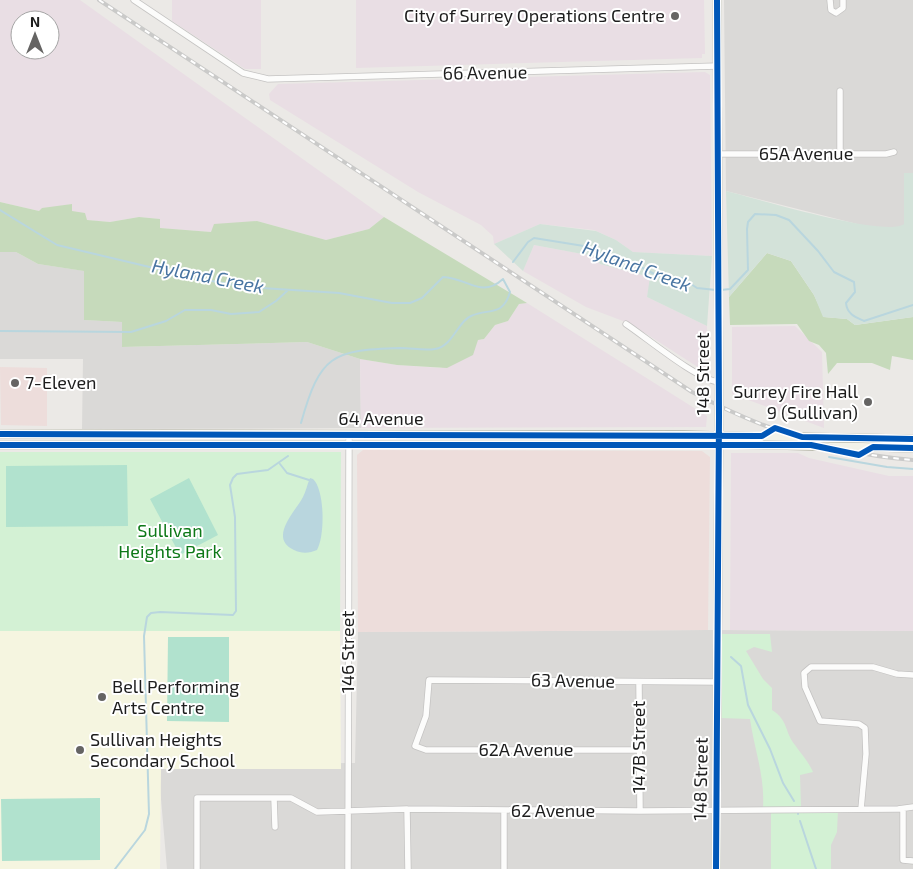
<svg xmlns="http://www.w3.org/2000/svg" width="913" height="869" viewBox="0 0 913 869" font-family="'Exo 2',sans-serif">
	<rect width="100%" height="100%" fill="#ebe9e6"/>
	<path fill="#dad9d7" d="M724 0H913V173H904V225L898 228 869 227 726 191Z
		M0 252H16L38 264 85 271 84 320 122 322V347L307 342 360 359 361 428 82 429 83 359H0Z
		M708 630 913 631V869H167L158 764 355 763 358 632Z"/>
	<path fill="#eddddb" d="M0 367 47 368V426L1 425Z
		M363 450 702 451 710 457 708 630 358 632 357 455Z"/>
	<path fill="#e9dee4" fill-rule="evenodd" d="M0 0H80L384 217 369 229 326 240 257 221 211 232 160 228V219L139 217 110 222 87 220 71 211V204L39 211 0 202ZM20 20H50V50H20Z
		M172 0H261V69H245L172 21Z
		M356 0H704L705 54H702V58L356 68Z
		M705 72 710 75 712 256 633 252 616 240 594 230 540 224 494 244 493 236 481 225 418 192 270 100 269 94 278 84Z
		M534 245 593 256 600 264 651 277 647 297 707 326V373L631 324 586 307 523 271Z
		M527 303 707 416 706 427 361 428 360 359 397 365 441 368 478 340 484 339 495 325 508 321 519 304Z
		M795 326 822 352 824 428 732 394V327Z
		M731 453H798L809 458 889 476H913V631L730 630Z"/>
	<path fill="#f5f5e0" d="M0 631H340L341 769H161L160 869H0Z"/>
	<path fill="#c6dabb" d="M0 202 39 211 42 208 72 204V211L85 213 87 220 110 222 139 217 160 219V228L211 232 214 224 257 221 326 240 369 229 384 217 527 303 519 304 508 321 495 325 484 339 478 340 473 355 447 368 397 365 360 359 307 342 122 347V322L84 320V271L38 264 16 252H0Z
		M767 253 791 261 814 295 824 317 847 319 855 325 913 317V360L892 356 890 370 872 363H837L828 374 826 353 819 345 809 341 797 324 730 325 729 297Z"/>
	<path fill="#d3e2d9" d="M904 173H913V317L855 325 847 319 823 317 814 295 791 261 767 253 729 297 726 191C755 198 886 238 904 224Z
		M540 224 596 231 616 240 633 252 712 256 707 326 647 297 650 277 600 264 593 256 534 245 523 271 494 244Z"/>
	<path fill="#d3f1d4" d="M0 452H341L340 631H0Z
		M720 634H770L772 652 754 647 746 651 763 679 772 688V710C789 721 784 731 795 745 802 755 808 761 813 772L800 775 801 807 838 810 837 832 831 845V869H771V807H763C765 776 754 748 750 719L720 718Z"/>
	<path fill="#b1e2ce" d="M127 465 128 526 6 527V466Z
		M189 478 218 535 180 555 150 499Z
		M168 637H229V722L167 721Z
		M100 798V860L2 861 1 799Z"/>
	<path fill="#b9d6de" d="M310 478 313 479C325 490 325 536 317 550 310 553 302 554 294 550 268 538 295 512 303 497 306 491 307 485 310 478Z"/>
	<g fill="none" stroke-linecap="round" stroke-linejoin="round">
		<path stroke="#b9d6de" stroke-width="2" d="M0 210 57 245 200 279 246 287 339 293 392 303H410L422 298 443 277C468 278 481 299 503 279L510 292C503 317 489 308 471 316 458 321 453 346 435 349 424 351 412 348 400 348 332 350 320 355 301 423
			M513 262 528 242 534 238 590 247 609 260 637 265 664 279 682 278 697 288 716 290
			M721 290 730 289 748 270 747 229 748 222 755 214 776 215 789 220 818 251 834 272 854 282 855 292 846 303C847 314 855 317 864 321L913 305
			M0 331 131 332 166 321 185 310H211L231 314 259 312 276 301 287 291
			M829 457 887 467 913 469
			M280 464 287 473 309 480
			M731 657 741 666 748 705 770 749 783 783 794 801
			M798 813V814
			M800 821 816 869
			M115 869 145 830 149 814 144 636 147 617 151 613 160 612 233 615 236 611 235 517 230 485 233 478 237 474 268 470 288 456"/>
		<g stroke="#c4c3c2" stroke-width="7">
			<path id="street" d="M134 0 243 73 268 79 717 66
				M830 0 831 10 836 13 843 8V0
				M718 154H886L894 152
				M840 154V91
				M626 324C647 338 697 380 719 382
				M639 682 640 811
				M639 750H426L415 746 426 716 429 680 717 682
				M274 798 275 827
				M407 809 408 869
				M861 809 866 754 865 728 859 724 820 721 805 687 804 673 811 667H873L897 674 913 675
				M903 809V860L913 861
				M504 810V869
				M197 869V798H291L317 812 407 809 640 811 898 809 913 807
				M348 869 349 434"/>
		</g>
		<g stroke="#92947e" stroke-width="9">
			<path id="secondary" d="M0 434 684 435 913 439
				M0 445 708 444 913 448
				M716 869 719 417 717 0"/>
		</g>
		<use href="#street" stroke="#fcfcfb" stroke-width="5.5"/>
		<use href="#secondary" stroke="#f2f2e9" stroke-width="8"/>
		<g stroke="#cacac9" stroke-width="4">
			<path id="rail" d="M99 0 692 392C761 429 835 454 913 460"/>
		</g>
		<use href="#rail" stroke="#fff" stroke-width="2" stroke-dasharray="5.5" stroke-linecap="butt"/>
		<g stroke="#fff" stroke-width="9">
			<path id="cycleway" d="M0 434 762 436 775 428 802 437 913 439
				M0 445H811L859 455 873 447 913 448
				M716 869 719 417 717 0"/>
		</g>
		<use href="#cycleway" stroke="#0057b8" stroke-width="6"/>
	</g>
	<g fill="#656463" stroke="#fff" stroke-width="2">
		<circle cx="675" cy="16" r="5"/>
		<circle cx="15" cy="383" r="5"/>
		<circle cx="868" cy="402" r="5"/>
		<circle cx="102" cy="697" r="5"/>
		<circle cx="80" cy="750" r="5"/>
	</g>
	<g text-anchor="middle" stroke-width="4" stroke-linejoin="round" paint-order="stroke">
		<g font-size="18" fill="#1d1d1d" stroke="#fff" text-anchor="start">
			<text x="665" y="22" text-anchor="end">City of Surrey Operations Centre</text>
			<text x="25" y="389">7-Eleven</text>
			<text x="858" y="398" text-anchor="end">Surrey Fire Hall<tspan x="858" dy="21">9 (Sullivan)</tspan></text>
			<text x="112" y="693">Bell Performing<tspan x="112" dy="21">Arts Centre</tspan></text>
			<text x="90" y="746">Sullivan Heights<tspan x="90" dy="21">Secondary School</tspan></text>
		</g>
		<g font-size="18" fill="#1d1d1d" stroke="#fff">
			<text transform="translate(485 73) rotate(-1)" y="6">66 Avenue</text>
			<text x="806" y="160">65A Avenue</text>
			<text transform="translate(703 374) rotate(-90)" y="6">148 Street</text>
			<text x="381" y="425">64 Avenue</text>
			<text transform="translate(348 652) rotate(-90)" y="6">146 Street</text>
			<text transform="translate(573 681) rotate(1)" y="6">63 Avenue</text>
			<text transform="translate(639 747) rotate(-90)" y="6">147B Street</text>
			<text x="526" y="756">62A Avenue</text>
			<text transform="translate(701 779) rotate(-89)" y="6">148 Street</text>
			<text x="553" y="817">62 Avenue</text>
		</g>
		<g font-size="18" fill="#0d7817" stroke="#fff">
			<text x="170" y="537">Sullivan<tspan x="170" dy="21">Heights Park</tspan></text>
		</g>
		<g font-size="19" font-style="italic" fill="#4975a2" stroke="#fff">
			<text transform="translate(637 266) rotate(20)" y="7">Hyland Creek</text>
			<text transform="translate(208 276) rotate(11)" y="7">Hyland Creek</text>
		</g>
	</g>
	<g transform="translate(35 35)"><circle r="24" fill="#ffffff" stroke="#a5a5a5"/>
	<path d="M0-4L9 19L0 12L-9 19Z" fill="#656463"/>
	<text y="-8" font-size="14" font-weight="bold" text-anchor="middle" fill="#1d1d1d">N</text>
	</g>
</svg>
